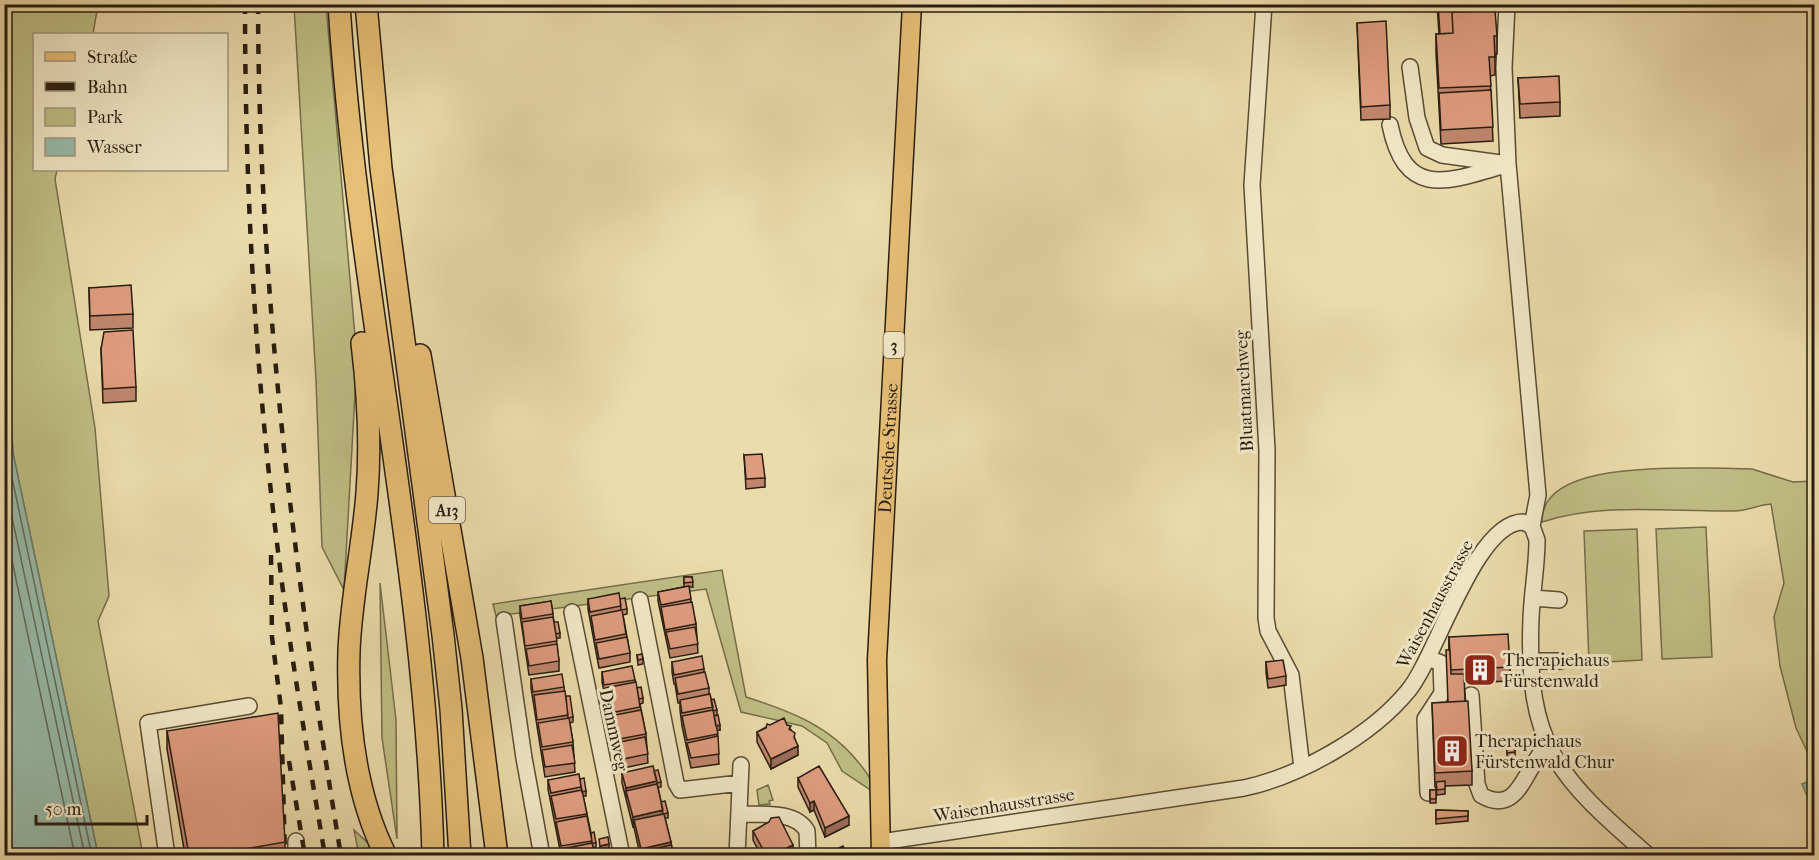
<svg xmlns="http://www.w3.org/2000/svg" width="1819" height="860" viewBox="0 0 1819 860" font-family="'IM FELL French Canon',serif">
	<rect width="100%" height="100%" fill="#ebdbaa"/>
	<filter id="stains"><feTurbulence type="fractalNoise" baseFrequency=".00333" numOctaves="4"/><feColorMatrix values="0 0 0 0 .2 0 0 0 0 .09 0 0 0 0 .02 0 0 0 .5 -.17"/></filter>
	<radialGradient id="worn" r=".72"><stop offset=".6" stop-color="#630" stop-opacity="0"/><stop offset="1" stop-color="#630" stop-opacity=".3"/></radialGradient>
	<path fill="#bfbe84" stroke="#746e4a" stroke-width="1.5" d="M4 5H98L93 34H34V170H57L55 179 95 428 109 596 98 621 143 855H98L13 453 4 296Z
		M294 5H326L357 359 344 590 322 547 316 380Z
		M1714 468 1752 469 1793 482 1814 481V766L1796 728 1780 666 1774 617 1784 583 1771 504C1758 505 1747 511 1734 511 1670 512 1604 502 1542 522 1540 461 1672 469 1714 468Z
		M1706 527 1712 657 1662 659 1656 529Z
		M1637 529 1642 660 1589 663 1584 531Z
		M722 570 746 697C790 711 830 726 859 763 867 773 872 778 872 791L842 771 827 743 802 726 741 712 706 589 496 616 493 604Z
		M380 583 396 720 397 839 382 738Z
		M768 785 773 800 769 801 770 804 759 805 757 790Z
		M354 830 370 845 375 855H359Z"/>
	<path fill="#98bba9" stroke="#6b7c6c" stroke-width="1.5" d="M5 296 13 453 98 855H5Z
		M1814 779V813L1802 784Z"/>
	<g fill="none" stroke-linecap="round" stroke-linejoin="round">
		<path stroke="#606c5c" stroke-width="1.5" d="M4 413 7 454 92 856
			M4 480 85 856
			M4 523 75 856"/>
		<g stroke="#594c36" stroke-width="18">
			<path id="minor" d="M1264 4 1252 185 1267 450 1266 618 1268 631 1291 675 1302 768
				M1507 4 1504 68 1508 164 1538 495 1532 526
				M1410 67 1417 118 1427 148 1442 155 1508 164
				M1390 125C1405 198 1445 183 1502 166
				M1533 598 1559 600
				M640 600 676 783 680 790 740 783
				M572 612 622 856
				M504 620 524 758 542 856
				M1428 658 1441 663 1442 693 1425 719 1428 793
				M1531 661H1561
				M1471 695 1477 784 1481 795C1520 818 1524 766 1548 745
				M739 814C760 815 795 810 807 831L808 856
				M296 841V856
				M881 842 1244 788C1300 776 1371 736 1408 691 1436 658 1475 522 1523 522L1532 526 1537 540C1537 566 1532 592 1531 618 1526 746 1557 776 1649 856
				M167 856 148 723 249 706
				M737 856 741 765"/>
		</g>
		<g stroke="#281d10" stroke-width="21">
			<g id="major">
				<path id="s1" d="M881 856 877 660 912 4"/>
			</g>
		</g>
		<g stroke="#281d10" stroke-width="24">
			<path id="highway" d="M339 4C357 289 426 570 433 856
				M366 4 381 168 443 635 451 709 460 856
				M362 343C368 393 371 442 367 493 363 546 351 598 349 651 347 719 355 794 386 856
				M420 355 472 658 497 856"/>
		</g>
		<use href="#minor" stroke="#f2e8c8" stroke-width="15"/>
		<use href="#major" stroke="#e6be75" stroke-width="18"/>
		<use href="#highway" stroke="#e6be75" stroke-width="21"/>
		<path stroke="#281d10" stroke-width="4.5" stroke-dasharray="10 10" stroke-linecap="butt" d="M245 4C245 187 255 370 278 551 290 653 308 754 325 856
			M258 4C259 295 294 570 341 856
			M271 555 272 637 281 708 285 856
			M289 761 305 856"/>
	</g>
	<path fill="#bf866d" stroke="#281d10" stroke-width="1.5" d="M1437 4H1485V11L1497 36V54H1495V75L1490 76 1493 141 1441 144 1436 53V34H1439Z
		M1357 23 1390 105V119L1361 120Z
		M1518 78 1560 102V116L1520 118Z
		M89 288 133 314V328L90 330Z
		M101 349 136 387V401L103 403Z
		M744 455 765 478V487L746 489Z
		M684 577H692L693 587H689L691 602 696 624 698 653 670 658 658 601V592L684 587Z
		M588 599H620L627 609V614L623 615 630 653V662L599 668 588 609Z
		M551 601 554 622 560 633V638H556L559 661V671L529 675 520 615V606Z
		M1449 637 1510 667V681L1464 683 1472 771V785L1445 786V794L1437 795 1436 787H1435L1432 703 1448 702Z
		M637 655 643 659V664L638 665Z
		M672 662 704 669V673L709 688V695L717 710V715L720 730H717L719 764 691 768 682 726 680 710V703H678L675 684H674L672 672Z
		M1266 662 1286 676V685L1268 688 1266 672Z
		M602 672 635 680 637 688 643 698V703L640 704 646 734 648 763 618 769 610 722 602 682Z
		M531 679 564 687 565 696 573 717V722L570 723 573 742 575 772 545 777 531 688Z
		M770 725H787L791 730 795 739 798 755 771 769 757 742V732Z
		M167 731 285 842V855H185L167 749Z
		M1507 744H1515V757H1507Z
		M622 773 661 782V787H658L661 802 668 813V818H665L674 855H640L634 827H633L622 783Z
		M798 778 849 825 825 837 814 810 810 812 798 787Z
		M580 779 586 791V796H583L591 833 596 843V847L593 848 595 855H561L548 789V780Z
		M1430 790H1436V803H1430Z
		M1436 810 1468 811V821L1436 824Z
		M769 822 793 854 790 855H761L753 840V831Z"/>
	<path fill="#9b6d59" stroke="#281d10" stroke-width="1.5" d="M720 725V730L716 731V726Z
		M798 746V755L771 769V759Z
		M657 781V790L626 791V798V788Z
		M814 801V810L810 812V803Z
		M663 810V820H634V827H633V817Z
		M849 816V825L825 837V828Z
		M671 842V852H641V849Z
		M609 844V849L600 850V846Z
		M793 845V854L790 855H772Z"/>
	<path fill="#de9c7f" stroke="#281d10" stroke-width="1.5" d="M1438 4H1485V11L1452 12 1453 33 1440 34Z
		M1495 10 1497 36H1494L1495 57H1489L1491 86 1439 88 1436 34 1453 33 1452 12Z
		M1386 21 1390 105 1361 107 1357 23Z
		M1559 76 1560 102 1520 104 1518 78Z
		M1491 90 1493 127 1441 130 1439 93Z
		M131 285 133 314 90 316 89 288Z
		M133 330 136 387 103 389 101 349 104 332Z
		M762 454 765 478 746 479 744 455Z
		M684 577H692L693 582 684 583Z
		M689 586 691 599 661 605 658 592Z
		M619 593 621 606 590 612 588 599Z
		M625 598 627 609 621 610 620 599Z
		M551 601 553 614 522 619 520 606Z
		M692 602 696 624 665 630 661 607Z
		M622 610 626 634 595 640 591 616Z
		M553 617 557 641 525 646 522 622Z
		M554 622H558L560 633 556 634Z
		M695 627 698 644 670 649 666 632Z
		M1508 634 1510 667 1451 670 1449 637Z
		M627 637 630 653 599 659 596 643Z
		M557 644 559 661 529 666 526 649Z
		M1446 650H1450L1451 674H1464L1465 701 1448 702Z
		M642 654 643 659 638 660 637 655Z
		M702 656 704 669 674 675 672 662Z
		M1283 660 1286 676 1268 679 1266 662Z
		M632 666 635 680 604 685 602 672Z
		M705 672 709 688 678 694 675 678Z
		M562 674 564 687 533 692 531 679Z
		M636 682 640 707 610 713 605 688Z
		M641 687 643 698 639 699 637 688Z
		M565 691 568 715 537 720 534 695Z
		M710 694 713 707 682 713 680 700Z
		M566 696H570L573 717 568 718Z
		M714 699 717 710 713 711 711 700Z
		M1468 701 1472 771 1435 773 1432 703Z
		M641 710 646 734 614 740 610 716Z
		M713 710 718 734 687 740 682 716Z
		M278 713 285 842 234 851 235 855H189L167 731Z
		M718 715 720 725 716 726 714 716Z
		M569 718 573 742 542 747 538 723Z
		M784 718 787 725 791 726 789 729 795 733 794 737 798 746 771 759 757 732 766 728 767 724 770 725Z
		M718 736 719 754 691 758 687 743Z
		M645 737 648 754 618 760 615 743Z
		M1507 744H1515V752L1507 753Z
		M572 745 575 763 545 767 542 750Z
		M653 766 657 781 626 788 622 773Z
		M819 766 849 816 825 828 814 801 810 803 798 778Z
		M658 770 661 782 657 783 654 771Z
		M579 774 581 787 551 793 548 780Z
		M584 778 586 791 582 792 580 779Z
		M1445 781V789L1437 790 1436 782Z
		M657 784 663 810 633 817 626 791Z
		M582 790 587 814 556 819 551 796Z
		M1430 790H1436V799H1430Z
		M665 801 668 813 663 814 661 802Z
		M1436 810 1468 811V816L1436 819Z
		M664 814 671 842 641 849 634 820Z
		M587 816 592 841 561 846 556 822Z
		M779 817 793 845 772 855H766L753 831 769 822 771 818Z
		M594 832 596 843H592L591 833Z
		M608 837 609 844 600 846 599 839Z
		M592 843 595 855H563L562 849Z
		M671 845 674 855H642L641 852Z
		M843 846 848 855H824Z"/>
	<defs>
		<g id="building-square" transform="scale(1.725)"><rect x="-9" y="-9" width="18" height="18" rx="4" fill="#8f2418" stroke="#f2e8c8"/><path d="M-4-6H4V6H1V3H-1V6H-4ZM-2.5-4.3h1.7v1.8h-1.7ZM.8-4.3h1.7v1.8H.8ZM-2.5-1h1.7V.8h-1.7ZM.8-1h1.7V.8H.8Z" fill="#fff"/></g>
	</defs>
	<g fill-rule="evenodd">
		<use href="#building-square" x="1480" y="670"/>
		<use href="#building-square" x="1452" y="751"/>
	</g>
	<g text-anchor="middle" stroke-width="6" stroke-linejoin="round" paint-order="stroke">
		<g fill="#f2e8c8" stroke="#655a47" stroke-width="1.5">
			<rect x="883.5" y="332" width="21" height="26" rx="4.5"/>
			<rect x="429" y="497" width="36" height="26" rx="4.5"/>
		</g>
		<g font-size="16" font-weight="bold" fill="#281d10">
			<text x="894" y="351">3</text>
			<text x="447" y="516">A13</text>
		</g>
		<g font-size="18" fill="#281d10" stroke="#f2e8c8">
			<text transform="translate(1244 391) rotate(-93)" y="6">Bluatmarchweg</text>
			<text dy="6" stroke="none"><textPath href="#s1" startOffset="408">Deutsche Strasse</textPath></text>
			<text transform="translate(1435 604) rotate(-62)" y="6">Waisenhausstrasse</text>
			<text transform="translate(614 730) rotate(78)" y="6">Dammweg</text>
			<text transform="translate(1004 805) rotate(-9)" y="6">Waisenhausstrasse</text>
		</g>
		<g font-size="18" fill="#281d10" stroke="#f2e8c8" text-anchor="start">
			<text x="1503" y="666">Therapiehaus<tspan x="1503" dy="21">Fürstenwald</tspan></text>
			<text x="1475" y="747">Therapiehaus<tspan x="1475" dy="21">Fürstenwald Chur</tspan></text>
		</g>
	</g>
	<rect width="1819" height="860" fill="none" stroke="#ebdbaa" stroke-width="24"/>
	<rect x="6" y="6" width="1807" height="848" fill="none" stroke="#281d10" stroke-width="3"/>
	<rect x="12" y="12" width="1795" height="836" fill="none" stroke="#281d10" stroke-width="1.5"/>
	<rect x="33" y="33" width="195" height="138" fill="#f2e8c8" stroke="#a1977e" stroke-width="1.5"/>
	<rect x="45" y="52" width="30" height="9" fill="#e6be75" stroke="#a1977e" stroke-width="1.5"/>
	<text x="87" y="63" font-size="18" fill="#281d10">Straße</text>
	<rect x="45" y="82" width="30" height="9" fill="#281d10" stroke="#a1977e" stroke-width="1.5"/>
	<text x="87" y="93" font-size="18" fill="#281d10">Bahn</text>
	<rect x="45" y="108" width="30" height="18" fill="#bfbe84" stroke="#a1977e" stroke-width="1.5"/>
	<text x="87" y="123" font-size="18" fill="#281d10">Park</text>
	<rect x="45" y="138" width="30" height="18" fill="#98bba9" stroke="#a1977e" stroke-width="1.5"/>
	<text x="87" y="153" font-size="18" fill="#281d10">Wasser</text>
	<path d="M36 815v9h111v-9" fill="none" stroke="#281d10" stroke-width="3"/>
	<text x="45" y="815" font-size="18" fill="#281d10" stroke="#f2e8c8" stroke-width="4.5" paint-order="stroke">50 m</text>
	<rect width="100%" height="100%" filter="url(#stains)"/>
	<rect width="100%" height="100%" fill="url(#worn)"/>
</svg>
